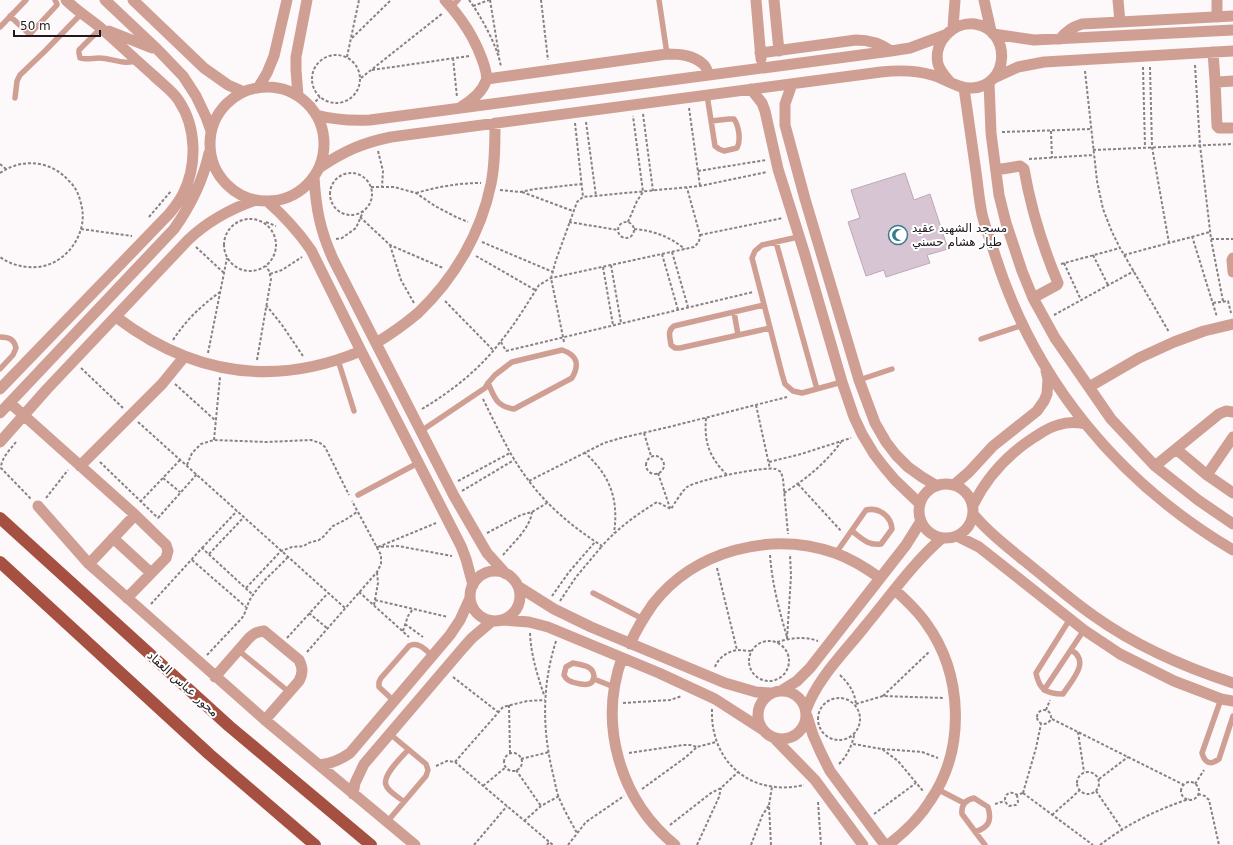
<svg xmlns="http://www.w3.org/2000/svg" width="1233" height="845" viewBox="0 0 1233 845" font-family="'DejaVu Sans',Vazirmatn,sans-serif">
	<rect width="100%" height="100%" fill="#fdf8f9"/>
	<path fill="#d8c5d4" stroke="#bba9b7" d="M905 173 914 200 930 194 948 249 927 255 930 263 886 277 884 270 866 276 848 222 860 218 851 190Z"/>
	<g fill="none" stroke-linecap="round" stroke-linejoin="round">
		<path stroke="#888183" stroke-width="2" stroke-dasharray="3 2" stroke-linecap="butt" d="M469 0C481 16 498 47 501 67
			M490 0 499 55
			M541 0 548 60
			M473 6 489 0
			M352 38 391 0
			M312 79a24 24 0 1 1 48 0a24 24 0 1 1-48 0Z
			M347 57 359 0
			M453 58 457 97
			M1195 65 1200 145 1211 239 1223 301
			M1143 67 1145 147
			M1150 67 1152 147 1169 243
			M372 70 469 56
			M1085 71 1097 181 1103 209 1112 232 1120 248 1169 332
			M361 78 443 13
			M312 105 320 97
			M689 108 700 186
			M643 114 653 191
			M586 122 596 196
			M575 123 583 197
			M1051 131 1052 158
			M1002 132 1091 129
			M1093 150 1233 144
			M378 151 383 171 382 187
			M1029 159 1094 155
			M0 164 6 169
			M698 171 766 160
			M330 194a21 21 0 1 1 42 0a21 21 0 1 1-42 0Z
			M0 173C13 164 28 161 44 165 54 168 62 173 69 181 77 188 80 198 82 208 87 235 66 264 38 267 24 268 11 265 0 257
			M371 187H394L416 193 435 206 456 217 468 222
			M500 190 520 192 535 189 582 184
			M522 192 573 211
			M416 193C437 187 458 183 481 183
			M149 217 171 191
			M360 217 390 245 443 268
			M224 245a26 26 0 1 1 52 0a26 26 0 1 1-52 0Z
			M266 222 276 226
			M569 222 618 230
			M628 222 637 201 643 192 633 116
			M618 230a8 8 0 1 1 16 0a8 8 0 1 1-16 0Z
			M81 229 132 236
			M634 229C655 231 668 236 685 249
			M700 235 783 218
			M1192 236 1217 317
			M336 239 342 238 356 228 363 212
			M1211 239H1233
			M482 242 553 272
			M390 245 401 280 414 303
			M196 247 224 273
			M672 252 688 307
			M662 254 678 310
			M1093 255 1108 285
			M1124 255 1210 232
			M476 256 535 290
			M1064 263 1081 300
			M1061 264 1120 248
			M611 265 621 323
			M603 267 613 325
			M270 274 282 270 302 257
			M445 301 493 350
			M1213 303 1228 301 1231 313
			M266 305 282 325 303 356
			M1054 315 1134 271
			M173 340C186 320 201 306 220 292
			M501 342 506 351
			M564 342 551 278 556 260 577 202 583 197 700 186 767 172
			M506 351 753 292
			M208 353 227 258
			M257 360 271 279 269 271 266 266
			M81 368 123 408
			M175 384 216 421
			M483 399C492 417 501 436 511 454 535 495 562 520 602 546 618 528 636 515 657 502L671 509C674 504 683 490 687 487 697 480 764 466 776 469 776 469 781 472 781 472L783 479 788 534
			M756 405 770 469
			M422 409C452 391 480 369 501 341 515 324 527 304 539 285L551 278 694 247 699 242 700 235 687 188
			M706 418C704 442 709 457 727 475
			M138 422 345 608
			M644 433 651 456
			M214 440 220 377
			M16 442C10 450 1 458 1 468L31 499
			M584 452C610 475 619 499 614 533
			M646 465a9 9 0 1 1 18 0a9 9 0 1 1-18 0Z
			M100 462 158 518
			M769 462 801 454 851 438
			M187 465 192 453 201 444 214 440 266 442 311 440 320 443 325 447 349 495
			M658 473 670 508
			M163 478 180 492
			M458 481 510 453
			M529 481 604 443 621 438 673 426 787 397
			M798 484 842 532
			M462 491 514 460
			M784 493C806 479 826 463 841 442
			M46 498 68 470
			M140 502 180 460
			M158 518 197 474
			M487 533 521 515 532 512 547 503
			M376 547 398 546 452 556
			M378 547 436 523
			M202 548 237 511
			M209 554 244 517
			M503 555C514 542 530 528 532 512
			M770 555C772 583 779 610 787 637
			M192 560 246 607
			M717 568 737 650
			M246 588 281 551 292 547 304 546 308 543 319 540 323 537 333 526 345 520 357 512
			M359 592 409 637
			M552 596 569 572 595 542
			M375 600 448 617
			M560 601 576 577 602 546
			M151 604 202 548 253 595
			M374 605 378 583 377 572
			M309 613 328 629
			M405 624 423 637
			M403 631 408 616 413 609
			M530 633C531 655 537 674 544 695
			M287 638 328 593
			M787 639 791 576 790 554
			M556 641C542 685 542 729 553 774 555 782 556 790 559 798 564 810 571 822 577 833
			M749 661a20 20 0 1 1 40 0a20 20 0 1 1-40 0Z
			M777 642C791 638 804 636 818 641
			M307 652 377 572 381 564V555L352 501
			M207 655 242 618C247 611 247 602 253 595 262 581 277 569 288 557
			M715 667C718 658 728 651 738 650 742 650 747 651 751 651
			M840 675C849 684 855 692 856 705
			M453 677 498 712
			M883 696 930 651
			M818 719a21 21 0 1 1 42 0a21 21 0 1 1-42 0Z
			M623 703 670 700 682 696
			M856 704 883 696 944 698
			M509 705 510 753
			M712 709C710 763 752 797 804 785
			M1037 717a7 7 0 1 1 14 0a7 7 0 1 1-14 0Z
			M1046 710 1050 700
			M1052 719 1184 785
			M1078 732 1084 772
			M853 744 882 749 898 761 923 791
			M882 749 922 752 938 758
			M629 753 683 745H690L697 747
			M504 762a9 9 0 1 1 18 0a9 9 0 1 1-18 0Z
			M521 759 549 752
			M455 762 503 707 527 701 545 700
			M839 764C848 755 852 745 855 732
			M436 766 447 761 455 762 553 845
			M516 770 541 806
			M1077 783a11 11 0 1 1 22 0a11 11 0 1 1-22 0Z
			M1099 779 1128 757
			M1181 791a9 9 0 1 1 18 0a9 9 0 1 1-18 0Z
			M1195 784 1204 770
			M483 786 506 767
			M642 789 686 757 697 747 716 742
			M1096 791 1122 829
			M1023 793 1093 845
			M1023 793 1036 748 1041 724
			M1198 794 1205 796 1209 800 1219 845
			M1017 795 1018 802 1016 805 1009 806C1000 799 1008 788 1017 795L1023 793
			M818 802 821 845
			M995 804 1005 801
			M874 814 916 783
			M1052 815 1079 791
			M524 821 541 806 559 796
			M670 825 711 793 721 788 738 772
			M474 845 507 806
			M547 845 549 842
			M568 845 586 822 624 796
			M697 845 719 797 721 788
			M751 845 762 816 769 805
			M771 845 769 805 772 787
			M1100 845C1127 824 1156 810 1189 799"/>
		<path stroke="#d09f94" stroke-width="5.5" d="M659 0 667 54
			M451 7 458 0
			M10 16 27 32 31 33 57 5V4L55 0
			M0 27 26 0
			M101 28 79 50V53L80 58C86 60 93 58 99 58 112 58 125 66 137 60
			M707 95 715 146 719 149 724 151 737 148C741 141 739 126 734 119H729L711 121
			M15 98 17 81 20 75 45 51 82 13
			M798 237 762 245 755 251 752 258 782 374 785 384 793 391 802 393 842 382
			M776 242 817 389
			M764 305 674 326C667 331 670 337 671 345L675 348H680L770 328
			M734 312 738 335
			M0 337C9 337 14 339 16 348L13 355 0 369
			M981 339 1023 325
			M562 350C577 355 580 364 572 378L514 409C496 406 495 398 488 383L495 375 512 362Z
			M338 360 354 411
			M859 380 892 369
			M421 431 485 388 488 383
			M358 495 418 463
			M836 553 866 510C879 507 891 516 892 529L881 544C868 546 861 538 852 531
			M593 593 643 619
			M1070 619 1036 673C1039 689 1046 694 1063 694 1072 680 1091 661 1071 650
			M238 650 289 692
			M573 663C581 665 593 665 594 676 594 678 593 680 592 682 588 687 573 683 568 680 566 679 565 677 564 675L566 667Z
			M594 679 614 687
			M1044 690 1084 630
			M1221 699 1202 753C1205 764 1211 765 1219 759L1233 716
			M394 701 379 687V682L381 678 409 646C418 641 426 650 432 656
			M937 789 964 803
			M404 802C399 797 388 792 386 785 382 775 402 757 408 750
			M387 822 426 776 428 770 426 764 390 734
			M975 832C989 827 992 821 988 807L974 798C965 800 961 805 962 814L985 845"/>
		<path stroke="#d09f94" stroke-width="11" d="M105 0 158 50 183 76 196 96 206 117 211 131
			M133 0 204 68 228 85 244 92
			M445 0C455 11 465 24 472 37 477 46 489 72 486 81 482 92 471 101 461 107
			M756 0 761 59
			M774 0 779 51
			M984 0 991 31
			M1118 0 1120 22
			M1217 0V17
			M953 28 955 0
			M109 31 152 48
			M993 34 1034 40 1233 30
			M1060 39C1066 31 1072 27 1082 24L1233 16
			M1213 52 1215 80 1218 82 1233 81
			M760 53 856 40C870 40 880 43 891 51
			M994 78 1018 67 1044 62 1233 51
			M487 79 667 54C680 54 693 55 703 64 706 66 707 71 709 75
			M1215 80 1217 126 1219 128H1233
			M989 82 991 133 999 195 1006 223 1022 271 1033 298 1055 338 1111 419 1155 466 1198 500 1233 524
			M792 84 785 104V125L805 199 859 380 875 423 886 442 896 455 908 467 922 477 937 486
			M210 144a57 57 0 1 1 114 0a57 57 0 1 1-114 0Z
			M258 88 267 73 274 56 287 0
			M964 88C968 116 972 144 976 172 978 186 979 200 982 214 985 228 991 241 995 255 1035 381 1118 482 1233 550
			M751 89 762 103 765 111 778 169 805 255 842 382 854 417 862 434 874 454 884 467 895 480 920 504
			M298 96 296 70V57L307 0
			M316 115C335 120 351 121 370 120L891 51 910 48 945 35
			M319 168C344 151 362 143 391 137L881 72C899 70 915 70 932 75 946 79 958 89 972 88 1010 86 1012 30 975 24 953 21 933 42 938 64 940 71 945 76 950 82
			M996 170 1020 166 1024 169C1031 209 1042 245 1058 283L1057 285 1033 298
			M314 177C316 209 320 230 333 259L454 496 487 553 506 574
			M267 201C284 216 298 231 311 250L361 351 461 546 466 559 473 585
			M1233 258 1232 260 1233 272
			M116 317C191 374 273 388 361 351
			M376 343C391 334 405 324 418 313 454 279 481 233 491 184 495 164 495 144 495 123
			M1089 387 1139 358 1174 342 1204 331 1233 324
			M0 389 169 214C174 208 179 202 183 194 197 166 197 128 179 101 173 91 162 84 153 75 136 60 119 44 102 29 90 19 77 11 66 0
			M10 403 132 512 166 545 168 551 166 558 127 598
			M0 413 174 229C191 205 203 181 209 153
			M0 442 47 389 188 240C208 221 230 209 256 200
			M1176 449 1207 475 1233 493
			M80 466 162 384 184 357
			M1155 466 1219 414 1226 411 1233 412
			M1207 475 1233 437
			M919 511a27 27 0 1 1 54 0a27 27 0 1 1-54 0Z
			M954 485 969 472 993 446 1037 411 1044 401 1047 394 1048 379 1046 371
			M973 505C987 477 1007 455 1033 438 1041 433 1049 427 1058 425 1067 422 1076 422 1085 424
			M38 506 89 564 265 720 415 845
			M973 514C990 534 1011 550 1032 567 1052 583 1072 601 1094 616 1136 646 1184 667 1233 683
			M957 536 979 547 1084 630 1120 654 1174 681 1221 699 1233 701
			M113 538 151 573
			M89 564 135 515
			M470 596a25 25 0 1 1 50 0a25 25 0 1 1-50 0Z
			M519 587 554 609 591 627 725 683 756 692 771 693
			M503 620 529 622 548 627 659 673 715 699 763 730
			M630 644C636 630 644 617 653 604 695 550 771 531 835 553 852 559 866 568 880 578
			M622 658C598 725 620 800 675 845
			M215 677 249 638C254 633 257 632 264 631L299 660C303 668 303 673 299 681L265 720
			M758 715a24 24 0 1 1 48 0a24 24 0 1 1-48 0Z
			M781 691 797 681 810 668 906 545 921 521
			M806 710C818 677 845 652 866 625 891 595 913 563 942 538
			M807 716 813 735 821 753 830 771 885 845
			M774 738 815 780 863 845
			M319 765C331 764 340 760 350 753L450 635 460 620 470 598
			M353 794 355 783 364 764 463 648 472 638 492 621
			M888 845C905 832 919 819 930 801 966 749 963 674 926 623 917 610 906 600 895 590"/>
		<path stroke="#a55040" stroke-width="12" d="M0 518 229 726 371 845
			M0 562 209 754 315 845"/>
	</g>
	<defs>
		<g id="mosque-ring" transform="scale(1)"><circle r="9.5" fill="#fff" stroke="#387b8b" stroke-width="1.5"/><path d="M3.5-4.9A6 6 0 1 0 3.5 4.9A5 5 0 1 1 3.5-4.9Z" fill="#387b8b"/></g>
	</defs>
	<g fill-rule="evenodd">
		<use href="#mosque-ring" x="898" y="235"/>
	</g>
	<g text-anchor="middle" stroke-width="4" stroke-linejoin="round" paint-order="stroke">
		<g font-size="12" fill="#20181a" stroke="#fff" text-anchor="start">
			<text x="912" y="232">مسجد الشهيد عقيد<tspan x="912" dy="14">طيار هشام حسني</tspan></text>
		</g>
		<g font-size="12" fill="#20181a" stroke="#fff">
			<text transform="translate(183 684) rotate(42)" y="4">محور عباس العقاد</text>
		</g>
	</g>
	<path d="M14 30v6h86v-6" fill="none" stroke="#20181a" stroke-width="2"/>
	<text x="20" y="30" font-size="12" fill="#20181a" stroke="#ffffff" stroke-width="3" paint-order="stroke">50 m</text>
</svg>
